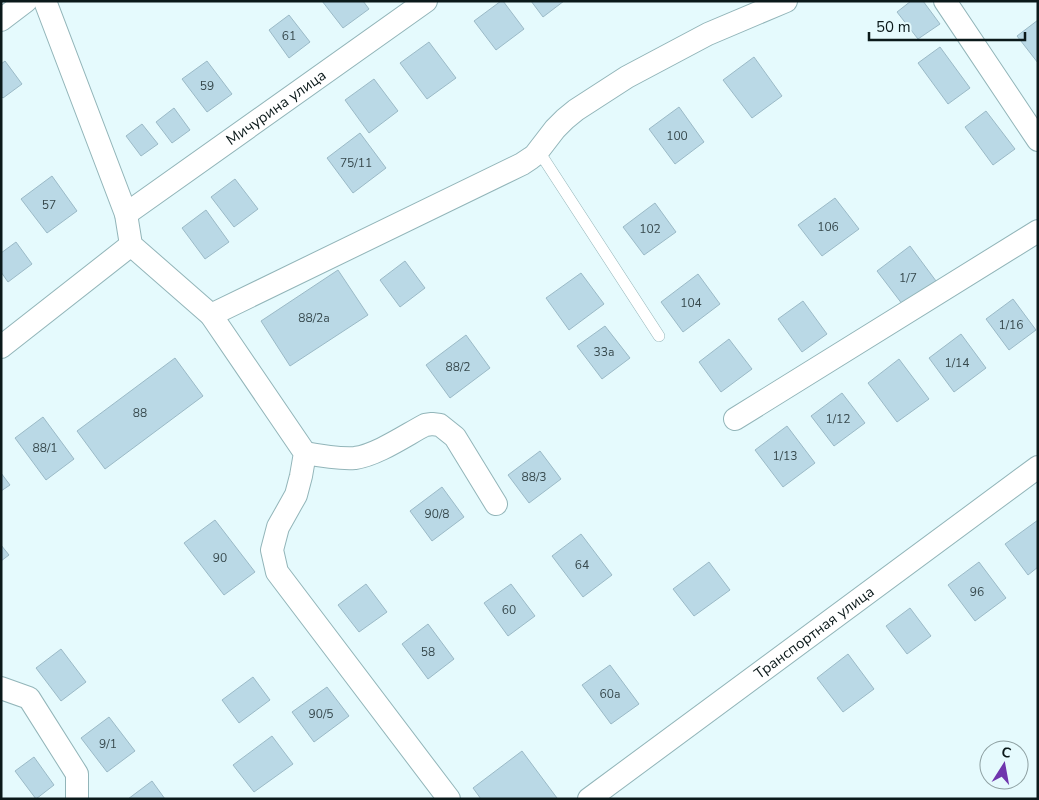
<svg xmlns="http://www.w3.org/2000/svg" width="1039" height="800" viewBox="0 0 1039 800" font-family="'Nunito Sans',sans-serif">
	<rect width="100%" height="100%" fill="#e5fafd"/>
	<path fill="#bad9e6" stroke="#9bbac7" d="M322 1H363L369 9 343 28Z
		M501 1H503L524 29 496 50 474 21Z
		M531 1H564L543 17Z
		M911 1H923L940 24 918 39 897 12Z
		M289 15 310 42 289 58 269 30Z
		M1038 20V63L1017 36Z
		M429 42 456 78 427 99 400 63Z
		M940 47 970 88 948 104 918 63Z
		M754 57 782 96 752 118 723 80Z
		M5 61 22 84 3 98 1 96V64Z
		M207 61 232 94 207 112 182 79Z
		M374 79 398 111 369 133 345 100Z
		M679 107 704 142 675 164 649 129Z
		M174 108 190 130 172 143 156 122Z
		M986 111 1015 149 993 165 965 127Z
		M142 124 158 144 141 156 126 136Z
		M360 133 386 168 353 193 327 158Z
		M52 176 77 211 47 233 21 199Z
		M235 179 258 209 234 227 211 197Z
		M835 198 859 229 822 256 798 225Z
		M655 203 676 232 644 255 623 227Z
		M206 210 229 242 205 259 182 228Z
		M16 242 32 264 8 282 1 272V253Z
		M910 246 939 285 906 309 877 271Z
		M405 261 425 288 400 307 380 280Z
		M338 270 368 315 290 366 261 321Z
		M581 273 604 304 569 330 546 298Z
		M698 274 720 304 683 332 661 302Z
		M1013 299 1036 330 1009 350 986 319Z
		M803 301 827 334 802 352 778 319Z
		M605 326 630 358 602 379 577 346Z
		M961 334 986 368 954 392 929 358Z
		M466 335 490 368 450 398 426 365Z
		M729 339 752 369 721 392 699 362Z
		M175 358 203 396 105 469 77 431Z
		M899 359 929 399 897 422 868 383Z
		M842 393 865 423 834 446 811 416Z
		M43 417 74 459 46 480 15 438Z
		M787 426 815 463 783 487 755 450Z
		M540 451 561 479 529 503 508 475Z
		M1 473 10 485 1 491Z
		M442 487 464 517 432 541 410 511Z
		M215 520 255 572 224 595 184 543Z
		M1038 520V567L1028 575 1005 544Z
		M581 534 612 575 583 597 552 556Z
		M1 545 9 555 1 561Z
		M709 562 730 590 694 616 673 589Z
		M979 562 1006 598 975 621 948 585Z
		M366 584 387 612 359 632 338 605Z
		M511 584 535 616 508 636 484 603Z
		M910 608 931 636 907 654 886 626Z
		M428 624 454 659 428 679 402 644Z
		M61 649 86 682 61 701 36 668Z
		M848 654 874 689 843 712 817 678Z
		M610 665 639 704 611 724 582 685Z
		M253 677 270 700 239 723 222 700Z
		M327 687 349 716 314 742 292 712Z
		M109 717 135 751 107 772 81 738Z
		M272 736 293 764 254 792 233 765Z
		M522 751 557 798 555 799H481L473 788Z
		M34 757 54 785 36 799 15 771Z
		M152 781 165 799H128Z"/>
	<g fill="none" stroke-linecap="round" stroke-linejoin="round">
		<g stroke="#92b5b9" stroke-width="12">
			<path id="service" d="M538 150 659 336"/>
		</g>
		<g stroke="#92b5b9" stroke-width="24">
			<g id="minor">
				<path d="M45 1 126 214 131 245 211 315 305 453 301 476 296 495 278 527 272 550 277 572 449 799"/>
				<path d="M945 1 1038 140"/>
				<path d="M1 20 26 1"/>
				<path id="s1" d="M126 214 426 1"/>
				<path d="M211 315 522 164 531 158 535 155 555 129 565 119 576 110 627 77 708 34 786 1"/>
				<path d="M1 347 131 245"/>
				<path d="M735 419 1038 231"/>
				<path d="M305 453C321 456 339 459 355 458 377 455 406 435 425 425L432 424 440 425 455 437 496 504"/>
				<path d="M1 688 29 698 77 774V799"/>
				<path id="s2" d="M589 799 1038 467"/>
			</g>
		</g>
		<use href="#service" stroke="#fff" stroke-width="11"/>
		<use href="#minor" stroke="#fff" stroke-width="22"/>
	</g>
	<g text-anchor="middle" stroke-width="4.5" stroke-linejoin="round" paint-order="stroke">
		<g font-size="12" fill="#37494d">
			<text x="289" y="40">61</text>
			<text x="207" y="90">59</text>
			<text x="677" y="140">100</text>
			<text x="356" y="167">75/11</text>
			<text x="49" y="209">57</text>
			<text x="828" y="231">106</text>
			<text x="650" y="233">102</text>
			<text x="908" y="282">1/7</text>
			<text x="691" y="307">104</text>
			<text x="314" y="322">88/2а</text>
			<text x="1011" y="329">1/16</text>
			<text x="604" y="356">33а</text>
			<text x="957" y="367">1/14</text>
			<text x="458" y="371">88/2</text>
			<text x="140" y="417">88</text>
			<text x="838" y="423">1/12</text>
			<text x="45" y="452">88/1</text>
			<text x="785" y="460">1/13</text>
			<text x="534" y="481">88/3</text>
			<text x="437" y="518">90/8</text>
			<text x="220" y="562">90</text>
			<text x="582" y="569">64</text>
			<text x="977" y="596">96</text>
			<text x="509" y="614">60</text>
			<text x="428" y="656">58</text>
			<text x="610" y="698">60а</text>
			<text x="321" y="718">90/5</text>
			<text x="108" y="748">9/1</text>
		</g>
		<g font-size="15" fill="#0b191a" stroke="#e5fafd">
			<text dy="5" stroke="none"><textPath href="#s1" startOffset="184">Мичурина улица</textPath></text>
			<text dy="5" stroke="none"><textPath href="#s2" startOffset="280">Транспортная улица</textPath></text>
		</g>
	</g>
	<rect width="1039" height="800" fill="none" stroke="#0b191a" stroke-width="5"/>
	<g transform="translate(1004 765) rotate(11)"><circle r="24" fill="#e5fafd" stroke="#8ea0a2"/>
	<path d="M0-4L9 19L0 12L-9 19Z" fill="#6f36ad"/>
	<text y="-8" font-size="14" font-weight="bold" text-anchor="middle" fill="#0b191a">С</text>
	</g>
	<path d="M869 32v8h156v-8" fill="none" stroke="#0b191a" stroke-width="2.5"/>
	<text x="876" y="32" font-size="15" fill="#0b191a" stroke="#e5fafd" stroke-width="4" paint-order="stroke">50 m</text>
</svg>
